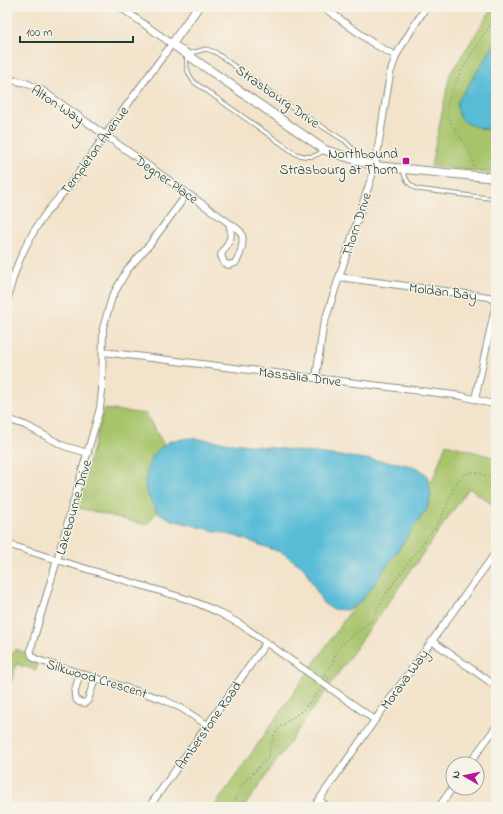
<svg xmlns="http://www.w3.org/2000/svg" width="503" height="814" viewBox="0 0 503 814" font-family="'Indie Flower',sans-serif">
	<rect width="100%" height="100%" fill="#f7f3e8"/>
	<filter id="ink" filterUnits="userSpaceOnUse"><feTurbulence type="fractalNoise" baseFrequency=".025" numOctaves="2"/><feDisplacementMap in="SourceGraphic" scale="8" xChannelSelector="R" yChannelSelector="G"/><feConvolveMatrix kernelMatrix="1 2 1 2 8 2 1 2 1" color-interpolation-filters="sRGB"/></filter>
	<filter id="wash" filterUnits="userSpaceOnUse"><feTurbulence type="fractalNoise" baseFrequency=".012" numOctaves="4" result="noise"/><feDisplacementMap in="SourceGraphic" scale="16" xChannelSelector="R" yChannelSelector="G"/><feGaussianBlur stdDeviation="0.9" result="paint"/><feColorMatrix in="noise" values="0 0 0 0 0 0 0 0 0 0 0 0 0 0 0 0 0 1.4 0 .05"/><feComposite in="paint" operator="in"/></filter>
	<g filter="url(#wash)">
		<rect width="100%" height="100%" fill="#f3e3ca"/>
		<path fill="#a7c46b" stroke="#638050" d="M493 7H496V42L458 101 457 107 481 129 496 130V174L431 166 450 74Z
			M104 409 146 414 164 445C158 450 155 455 152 462 140 486 145 490 157 512L146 525 76 507Z
			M446 444 496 458V507L469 488 244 807H214L354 606 367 594 427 509 431 496 428 482 433 479Z
			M15 649 27 653C28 659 32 662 38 664L36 670 16 664 7 698V653L13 654Z"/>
		<path fill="#59bcd7" stroke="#3c7c86" d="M496 42V130C478 128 454 126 458 101Z
			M190 438 399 463 418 468 427 475 431 496 427 509 367 594 357 605 347 610 332 609 323 603 304 568 283 553 235 536 172 520 157 512 146 491 145 481 148 466 154 454 164 445 170 441Z"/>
	</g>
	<g filter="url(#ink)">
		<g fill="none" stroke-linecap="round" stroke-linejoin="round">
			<g stroke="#89907f" stroke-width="5">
				<path id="service" d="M325 150C313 158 309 158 296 154L194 82C186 71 186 66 187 54L206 49 215 52 285 103 345 141 356 152 357 159
					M403 170C405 180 409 184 417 189L496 199"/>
			</g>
			<g stroke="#89907f" stroke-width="8">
				<path id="minor" d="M323 7 374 44 396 56
					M7 79 26 83 43 91 229 223C233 226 237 228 240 231 246 239 240 257 235 263L229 265 224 263 221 255C228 241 234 240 229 223
					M187 194 150 244 127 270 112 297 103 328 102 391 100 408 57 560 190 600 216 611 240 624 375 720
					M339 277 489 297 495 301V308L475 399
					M7 302C13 270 27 239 46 213 56 200 68 189 77 175 108 131 140 87 172 44L120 7
					M103 352 462 396 496 405
					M316 378 323 327 375 166 390 74 396 56 402 45 426 7
					M7 419 25 425 64 446 88 453
					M7 544 57 560 31 648C30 654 32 658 38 660L162 699 181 708 207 725
					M432 641 496 686
					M80 674C78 683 70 696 79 702L85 703 88 700 95 678
					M469 764 496 727
					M319 800 328 807
					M149 807 266 643
					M314 807 375 720 496 552
					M439 807 453 787"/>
			</g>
			<g stroke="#89907f" stroke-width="10">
				<path id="tertiary" d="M198 7 172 44 325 150 375 166 496 178"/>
			</g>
			<path stroke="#89907f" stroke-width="1.5" stroke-dasharray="1 3" stroke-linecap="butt" d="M474 166C470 145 453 134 448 114 442 94 484 35 496 16
				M328 679 329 678 324 674 331 665 339 647 371 621 387 592 440 520 445 510 450 496 459 479 464 474 473 472 480 473 496 481
				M233 807 241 785 267 759 274 736 279 728 304 709 321 689"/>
			<use href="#service" stroke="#fff" stroke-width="3"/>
			<use href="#minor" stroke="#fff" stroke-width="6"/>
			<use href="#tertiary" stroke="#fff" stroke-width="8"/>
		</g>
	</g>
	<rect fill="#b5179e" stroke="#f7f3e8" stroke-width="1.5" x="402" y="157" width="8" height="8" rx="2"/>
	<g text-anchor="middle" stroke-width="3" stroke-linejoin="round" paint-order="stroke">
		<g font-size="14" fill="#1f3d34" stroke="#f7f3e8">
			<text transform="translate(278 96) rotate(35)" y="5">Strasbourg Drive</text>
			<text transform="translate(58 104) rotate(33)" y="5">Alton Way</text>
			<text transform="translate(94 150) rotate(-54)" y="5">Templeton Avenue</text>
			<text transform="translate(167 179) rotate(35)" y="5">Degner Place</text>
			<text transform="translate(356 224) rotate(-72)" y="5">Thorn Drive</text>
			<text transform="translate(443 291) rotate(7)" y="5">Moldan Bay</text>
			<text transform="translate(300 376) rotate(7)" y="5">Massalia Drive</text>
			<text transform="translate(73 507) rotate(-74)" y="5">Lakebourne Drive</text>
			<text transform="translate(97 678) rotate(17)" y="5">Silkwood Crescent</text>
			<text transform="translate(404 679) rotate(-54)" y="5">Morava Way</text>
			<text transform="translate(208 725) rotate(-55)" y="5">Amberstone Road</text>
		</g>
		<g font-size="14" fill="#1f3d34" stroke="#f7f3e8" text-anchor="end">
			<text x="398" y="158">Northbound<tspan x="398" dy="16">Strasbourg at Thorn</tspan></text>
		</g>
	</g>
	<rect width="503" height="814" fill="none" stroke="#f7f3e8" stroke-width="24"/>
	<g transform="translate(465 776) rotate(279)"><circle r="19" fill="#f7f3e8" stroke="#a1aaa0"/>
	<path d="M0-3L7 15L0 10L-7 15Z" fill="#b5179e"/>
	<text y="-6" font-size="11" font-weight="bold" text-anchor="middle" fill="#1f3d34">N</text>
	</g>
	<path d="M20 36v6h113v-6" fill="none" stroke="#1f3d34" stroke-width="2"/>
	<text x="26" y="36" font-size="12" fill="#1f3d34" stroke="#f7f3e8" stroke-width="3" paint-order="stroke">100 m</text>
</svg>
